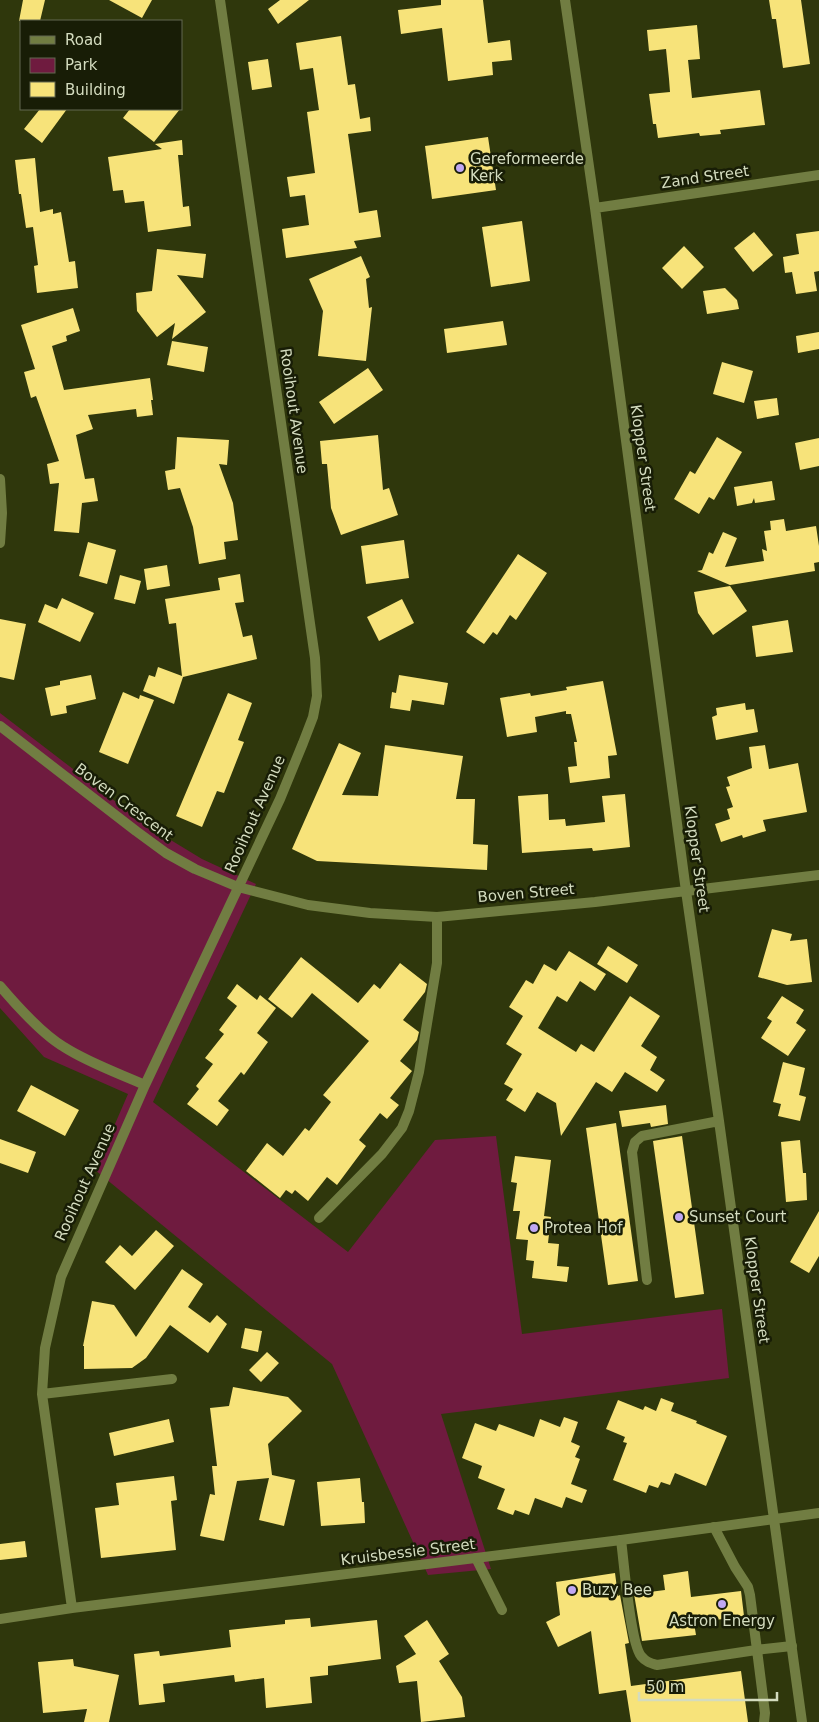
<svg xmlns="http://www.w3.org/2000/svg" width="819" height="1722" viewBox="0 0 819 1722" font-family="'DejaVu Sans',sans-serif">
	<rect width="100%" height="100%" fill="#2f370c"/>
	<path fill="#6f1b3f" d="M0 713 146 825 202 859 256 884 153 1102 348 1252 435 1140 496 1136 522 1334 722 1309 729 1378 441 1414 491 1569 428 1575 332 1364 95 1170 128 1094 44 1057 0 1008Z"/>
	<path fill="#f7e37a" d="M23 0H45L40 21H19Z
		M109 0H152L142 18Z
		M280 0H309L278 24 268 9Z
		M441 0H483L488 43 510 40 512 60 492 62 493 75 448 81 442 28 401 34 398 10 441 5Z
		M769 0H801L810 64 783 68 776 19H772Z
		M697 25 700 59 688 60 692 98 760 90 765 125 720 130 721 134 700 136 699 133 658 138 656 124H653L649 94 670 92 669 79 666 49 649 51 647 30Z
		M341 36 348 85 355 84 360 119 370 117 371 131 348 134 359 213 377 210 381 237 354 241 357 248 286 258 282 229 309 225 305 195 290 197 287 177 315 173 307 112 319 110 313 68 300 70 296 43Z
		M268 59 272 87 252 90 248 62Z
		M40 109H67L42 143 24 129Z
		M130 109H180L154 142 123 118Z
		M488 137 496 190 432 199 425 146Z
		M182 140 183 155H178L183 207 189 206 191 226 148 232 144 201 125 203 123 190 113 191 108 157 162 149 155 144Z
		M35 158 40 212 53 209V214L61 212 69 262 75 261 78 288 37 293 34 266 38 265 33 227 26 228 21 194H19L15 160Z
		M522 221 530 281 491 287 482 227Z
		M819 231V271L814 272 817 291 796 294 792 272 785 273 783 257 799 254 796 234Z
		M754 232 773 255 753 272 734 248Z
		M684 246 704 267 682 289 662 268Z
		M157 249 206 254 203 278 177 275 206 312 172 339 175 323 157 337 137 311 136 293 152 291Z
		M361 256 370 277 366 279 369 308 372 307 366 361 318 356 323 311 309 279Z
		M725 288 737 300 739 309 707 314 703 291Z
		M73 308 80 331 66 336 67 341 52 346 64 390 150 378 153 400H151L153 415 137 417 136 409 88 415 93 429 76 435 85 479 94 478 98 501 82 503 79 533 54 531 59 483 50 484 47 464 59 461 36 396 31 398 24 372 35 369 21 325Z
		M503 321 507 345 447 353 444 329Z
		M819 332V349L798 353 796 336Z
		M172 341 208 347 204 372 167 365Z
		M722 362 753 371 744 403 713 394Z
		M368 368 383 390 334 424 319 402Z
		M777 398 779 415 757 419 754 401Z
		M378 435 383 490 389 488 398 515 341 535 331 508 327 464H322L320 441Z
		M177 437 229 440 227 465 219 464 233 503 238 540 224 542 226 559 199 564 193 527 180 488 168 490 165 471 175 469Z
		M717 437 742 452 714 500 709 497 699 514 674 499 690 471 695 474Z
		M819 438V466L800 470 795 443Z
		M772 481 775 500 755 503 754 498 752 503 737 506 734 487Z
		M784 519 786 531 816 526 819 546V562L814 563 815 571 730 585 697 571 702 570 709 552 713 554 723 532 737 538 725 567 764 561 762 549 767 551 764 531 771 530 770 521Z
		M404 540 409 578 366 584 361 546Z
		M88 542 116 550 107 584 79 576Z
		M518 554 547 573 516 620 510 615 497 635 493 632 484 644 466 632Z
		M167 565 170 586 147 590 144 569Z
		M240 574 244 602 235 603 243 637 252 635 257 659 183 677 174 704 143 691 149 675 155 677 158 667 182 676 176 623 169 624 165 599 220 590 218 578Z
		M120 575 141 581 135 604 114 599Z
		M730 586 747 611 713 635 698 613 694 592Z
		M62 598 94 613 80 642 38 622 45 604 57 609Z
		M402 599 414 623 379 641 367 617Z
		M0 619 26 624 14 680 0 677Z
		M788 620 793 652 756 657 752 626Z
		M91 675 96 699 66 706 67 713 51 716 45 688 60 685V681Z
		M399 675 448 683 444 705 412 700 410 711 390 708 392 692 396 693Z
		M603 681 617 755 608 756 610 778 570 783 568 767 577 766 574 742H577L571 714H566V711L535 717 537 732 507 737 500 698 530 693 531 696 567 690 566 687Z
		M123 692 139 699 140 695 154 700 128 764 99 752Z
		M228 693 252 703 238 740 244 742 224 793 217 791 202 827 176 816Z
		M745 703 746 710 754 709 758 732 716 740 712 717 717 715 716 708Z
		M339 743 361 753 342 795 378 796 385 745 463 756 456 799H475L473 844 488 845 487 870 317 861 292 849Z
		M765 745 769 769 798 763 807 812 763 820 766 831 743 838 742 835 721 842 715 824 730 819 727 809 733 807 726 787 730 786 727 777 752 768 749 747Z
		M548 794 549 820 565 819 566 826 605 822 602 796 625 794 630 847 593 851 592 848 522 853 518 796Z
		M772 929 792 934 790 941 807 939 812 982 787 985 758 977Z
		M608 946 638 965 627 983 597 964Z
		M569 951 606 974 595 991 580 981 567 1002 557 996 538 1028 576 1052 581 1044 594 1052 630 996 660 1016 641 1046 657 1057 650 1070 665 1080 657 1092 625 1072 612 1092 596 1082 561 1136 556 1103 537 1092 525 1112 506 1100 513 1089 504 1084 522 1054 506 1044 523 1016 509 1007 526 980 533 984 544 964 556 971Z
		M301 957 358 1003 374 984 380 989 400 963 427 984 425 992 403 1020 419 1032 417 1040 400 1061 412 1071 390 1098 399 1105 387 1119 380 1113 359 1140 366 1146 337 1185 327 1177 308 1201 295 1190 292 1194 286 1190 280 1198 246 1171 267 1143 283 1156 305 1128 309 1131 331 1102 323 1095 369 1041 312 993 292 1018 268 999Z
		M237 984 257 1000 260 995 276 1008 257 1033 268 1042 244 1075 241 1072 218 1101 229 1110 217 1126 187 1104 199 1089 196 1086 213 1064 205 1058 224 1034 219 1030 237 1006 227 998Z
		M782 996 804 1010 796 1023 806 1030 788 1056 761 1038 772 1021 767 1018Z
		M783 1062 805 1068 799 1095 806 1097 800 1121 778 1116 781 1104 773 1102Z
		M31 1085 79 1110 65 1136 17 1111Z
		M666 1105 668 1124 651 1127 650 1123 622 1127 619 1111Z
		M616 1123 638 1281 608 1285 586 1128Z
		M682 1136 704 1294 675 1298 653 1141Z
		M0 1139 36 1152 28 1173 0 1163Z
		M800 1140 803 1173H806L807 1200 786 1202 781 1142Z
		M515 1156 551 1160 544 1216 551 1217 548 1243 559 1244 557 1266 569 1267 567 1282 532 1278 534 1261 526 1260 528 1240 516 1239 520 1211H513L517 1183 511 1182Z
		M819 1211V1256L809 1273 790 1262Z
		M156 1230 174 1246 135 1290 105 1262 120 1245 132 1256Z
		M182 1269 203 1284 188 1307 210 1323 217 1315 227 1324 208 1353 170 1325 146 1358 132 1368 84 1369V1346H83L92 1301 114 1305 136 1337Z
		M245 1328 262 1331 258 1352 241 1348Z
		M267 1352 279 1363 261 1382 249 1370Z
		M233 1387 288 1397 302 1411 268 1444 272 1475 295 1480 284 1526 259 1520 269 1478 237 1481 224 1541 200 1536 210 1494 215 1495 212 1466H217L210 1408 229 1406Z
		M661 1398 674 1403 671 1411 697 1421 696 1423 727 1436 706 1486 675 1473 670 1485 661 1482 658 1488 649 1485 646 1493 613 1480 627 1443 623 1442 625 1437 606 1429 618 1400 643 1410 645 1406 656 1411Z
		M564 1417 578 1422 571 1442 580 1446 575 1457 580 1459 571 1484 587 1490 582 1503 566 1497 562 1508 535 1498 529 1515 515 1510 513 1515 497 1509 505 1489 478 1478 482 1466 462 1458 475 1423 496 1431 499 1424 534 1437 540 1419 560 1427Z
		M169 1419 174 1442 114 1456 109 1433Z
		M174 1476 177 1500 171 1501 176 1550 101 1558 95 1508 119 1505 116 1483Z
		M360 1478 362 1502H364L365 1523 321 1526 317 1482Z
		M25 1541 27 1557 0 1560V1544Z
		M688 1571 691 1597 741 1591 744 1616 694 1623 696 1635 642 1641 634 1594 665 1590 663 1575Z
		M615 1573 618 1596 620 1595 629 1643 625 1644 631 1686 741 1671 748 1722H631L626 1690 599 1694 591 1631 558 1647 546 1622 560 1615 556 1582Z
		M310 1618 311 1627 377 1620 381 1659 328 1666V1675L310 1677 312 1703 266 1708 264 1678 235 1682 234 1675 163 1684 165 1702 139 1705 134 1654 159 1651 160 1656 231 1647 229 1630 285 1624V1620Z
		M427 1620 449 1654 439 1661 462 1697 465 1717 421 1722 417 1681 399 1683 396 1666 416 1654 404 1636Z
		M73 1659 74 1666 119 1675 109 1722H84L87 1709 43 1713 38 1662Z"/>
	<g fill="none" stroke-linecap="round" stroke-linejoin="round">
		<path stroke="#717d42" stroke-width="10" d="M714 1527 735 1567 748 1587 750 1595 765 1713 764 1722
			M621 1540C624 1562 630 1642 641 1656 646 1662 650 1663 657 1665L756 1650 792 1646
			M476 1558 502 1610"/>
		<path stroke="#717d42" stroke-width="10" d="M565 0 595 208 686 891 719 1121 802 1722
			M595 208 819 175
			M0 479 2 513 0 543
			M0 726 136 831 166 853 195 869 238 887 308 905 370 913 437 917 595 902 819 875
			M0 986C17 1006 42 1034 64 1047 89 1063 118 1073 145 1085
			M319 1218 382 1154 402 1128 409 1111 419 1072 437 963V917
			M647 1280 632 1152 635 1142 642 1136 719 1121
			M42 1394 172 1379
			M72 1608 42 1394 45 1348 61 1277 145 1085 280 799 303 743 313 717 317 696 315 658 220 0
			M0 1619 72 1608 621 1540 819 1513"/>
	</g>
	<g fill="#c1a8f3" stroke="#181d06" stroke-width="2">
		<circle cx="460" cy="168" r="5"/>
		<circle cx="679" cy="1217" r="5"/>
		<circle cx="534" cy="1228" r="5"/>
		<circle cx="572" cy="1590" r="5"/>
		<circle cx="722" cy="1604" r="5"/>
	</g>
	<g text-anchor="middle" stroke-width="5" stroke-linejoin="round" paint-order="stroke">
		<g font-size="15" fill="#d4dcbf" stroke="#181d06" text-anchor="start">
			<text x="470" y="164">Gereformeerde<tspan x="470" dy="17">Kerk</tspan></text>
			<text x="689" y="1222">Sunset Court</text>
			<text x="544" y="1233">Protea Hof</text>
			<text x="582" y="1595">Buzy Bee</text>
			<text x="722" y="1626" text-anchor="middle">Astron Energy</text>
		</g>
		<g font-size="15" fill="#d4dcbf" stroke="#181d06">
			<text transform="translate(705 177) rotate(-8)" y="5">Zand Street</text>
			<text transform="translate(294 411) rotate(82)" y="5">Rooihout Avenue</text>
			<text transform="translate(643 458) rotate(82)" y="5">Klopper Street</text>
			<text transform="translate(124 802) rotate(37)" y="5">Boven Crescent</text>
			<text transform="translate(255 814) rotate(-66)" y="5">Rooihout Avenue</text>
			<text transform="translate(697 859) rotate(82)" y="5">Klopper Street</text>
			<text transform="translate(526 893) rotate(-5)" y="5">Boven Street</text>
			<text transform="translate(85 1182) rotate(-66)" y="5">Rooihout Avenue</text>
			<text transform="translate(757 1290) rotate(82)" y="5">Klopper Street</text>
			<text transform="translate(408 1552) rotate(-7)" y="5">Kruisbessie Street</text>
		</g>
	</g>
	<rect x="20" y="20" width="162" height="90" fill="#181d06" stroke="#636950"/>
	<rect x="30" y="36" width="25" height="8" fill="#717d42" stroke="#636950"/>
	<text x="65" y="45" font-size="15" fill="#d4dcbf">Road</text>
	<rect x="30" y="58" width="25" height="15" fill="#6f1b3f" stroke="#636950"/>
	<text x="65" y="70" font-size="15" fill="#d4dcbf">Park</text>
	<rect x="30" y="82" width="25" height="15" fill="#f7e37a" stroke="#636950"/>
	<text x="65" y="95" font-size="15" fill="#d4dcbf">Building</text>
	<path d="M639 1692v8h138v-8" fill="none" stroke="#d4dcbf" stroke-width="2.5"/>
	<text x="646" y="1692" font-size="15" fill="#d4dcbf" stroke="#181d06" stroke-width="4" paint-order="stroke">50 m</text>
</svg>
